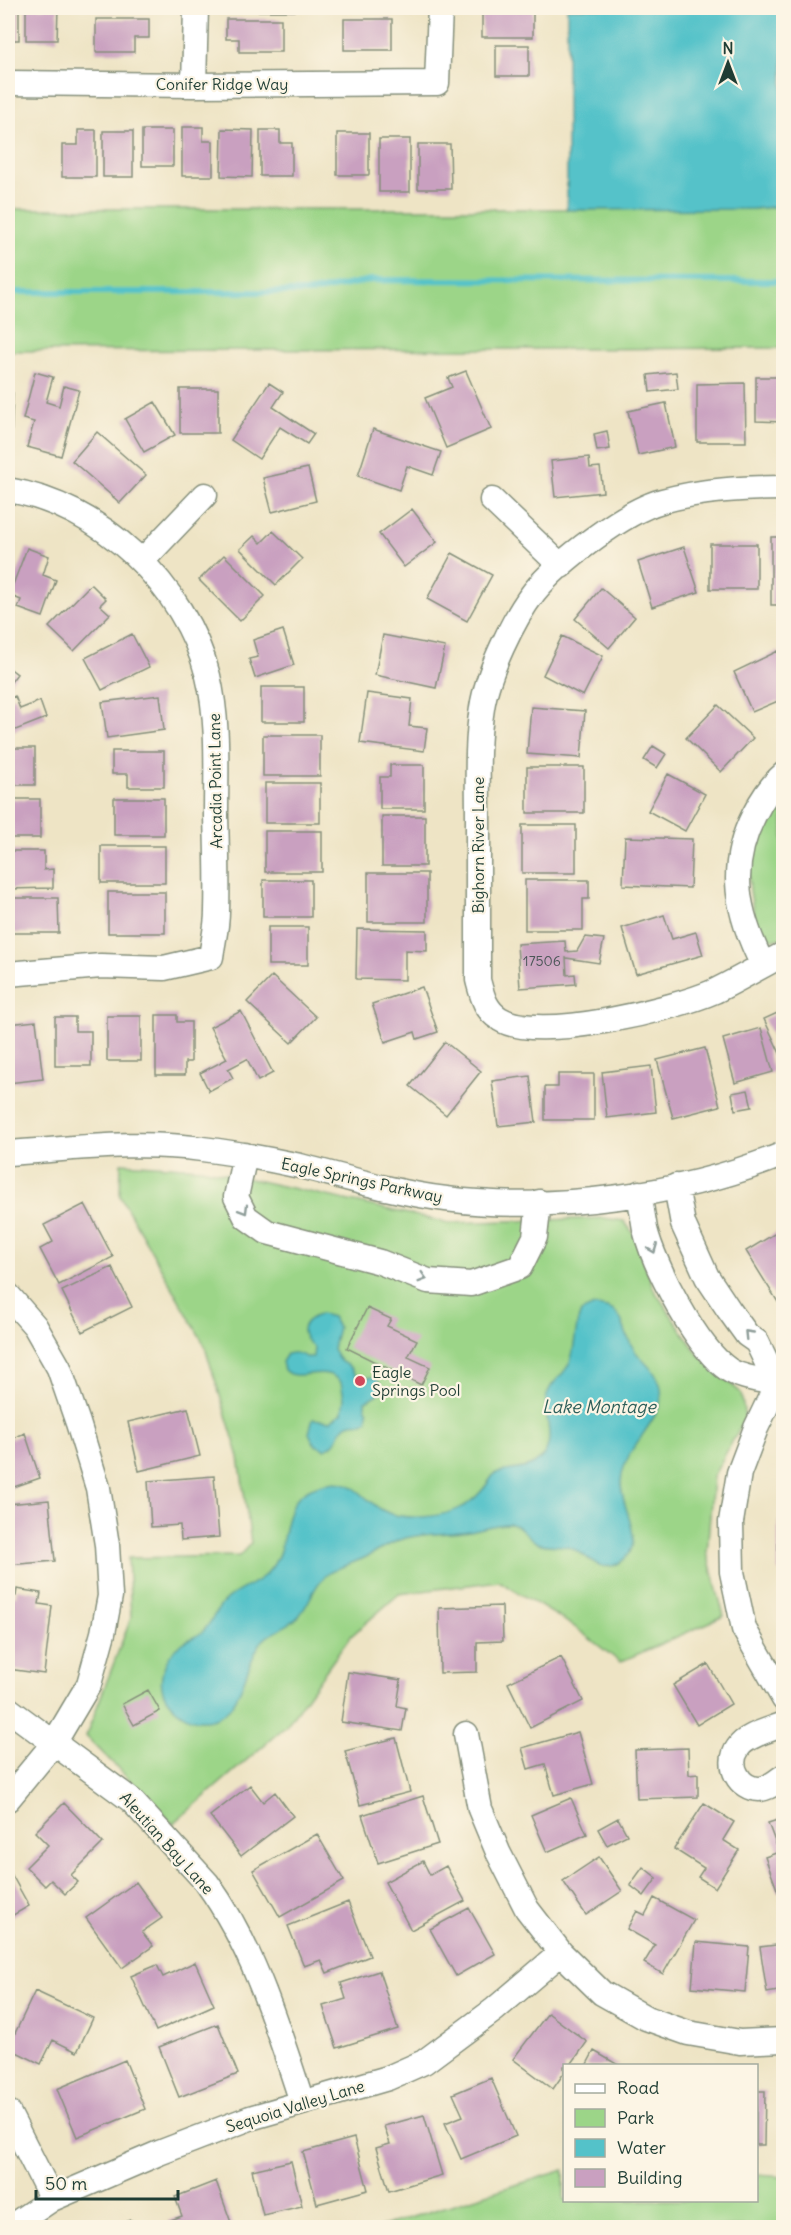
<svg xmlns="http://www.w3.org/2000/svg" width="791" height="2235" viewBox="0 0 791 2235" font-family="Delius,sans-serif">
	<rect width="100%" height="100%" fill="#fcf5e5"/>
	<filter id="ink" filterUnits="userSpaceOnUse"><feTurbulence type="fractalNoise" baseFrequency=".0167" numOctaves="2"/><feDisplacementMap in="SourceGraphic" scale="12" xChannelSelector="R" yChannelSelector="G"/><feConvolveMatrix kernelMatrix="1 2 1 2 8 2 1 2 1" color-interpolation-filters="sRGB"/></filter>
	<filter id="wash" filterUnits="userSpaceOnUse"><feTurbulence type="fractalNoise" baseFrequency=".008" numOctaves="4" result="noise"/><feDisplacementMap in="SourceGraphic" scale="24" xChannelSelector="R" yChannelSelector="G"/><feGaussianBlur stdDeviation="1.35" result="paint"/><feColorMatrix in="noise" values="0 0 0 0 0 0 0 0 0 0 0 0 0 0 0 0 0 1.4 0 .05"/><feComposite in="paint" operator="in"/></filter>
	<g filter="url(#wash)">
		<rect width="100%" height="100%" fill="#eee4c5"/>
		<path fill="#9cd588" stroke="#5e895e" stroke-width="1.5" d="M783 206V348L8 351V209H753Z
			M783 791V939H769C755 926 755 922 752 903 743 855 754 828 783 791Z
			M121 1163 201 1168 449 1223 604 1218 624 1221 635 1236 654 1290 697 1353 741 1393 745 1418 713 1477 707 1553 724 1616 620 1662 572 1625 499 1581 399 1594 350 1637 286 1726 173 1824 86 1736 131 1618 128 1558 239 1556 251 1543 239 1457 204 1344 120 1196Z
			M564 2170V2200H756L757 2175 783 2177V2227H380Z"/>
		<path fill="#54c2c9" stroke="#3a807e" stroke-width="1.5" d="M567 8H783V206L753 209 567 210Z
			M594 1306C627 1308 619 1324 632 1346 639 1360 655 1368 660 1384 670 1417 623 1444 621 1482 620 1509 650 1544 619 1563 599 1575 587 1554 571 1548 561 1544 548 1547 538 1543 528 1539 523 1525 510 1524 498 1523 482 1529 470 1531 452 1534 434 1533 416 1536 397 1538 383 1549 366 1557 354 1563 341 1566 329 1573 313 1584 311 1603 298 1617 287 1628 269 1631 260 1644 242 1670 243 1719 203 1720 190 1721 177 1712 169 1702 153 1683 165 1655 183 1643 189 1639 195 1637 201 1633 211 1625 215 1610 225 1601 237 1589 253 1586 265 1575 297 1546 270 1497 323 1484 354 1476 360 1497 382 1510 403 1522 447 1518 467 1504 479 1496 486 1486 494 1474 506 1469 522 1471 534 1464 560 1447 544 1420 546 1400 548 1382 564 1377 570 1362 576 1346 574 1328 581 1312Z
			M321 1314 332 1317 338 1327 333 1349 340 1361 350 1367 358 1378C365 1380 369 1375 376 1378 391 1392 375 1396 365 1401V1407L368 1412 367 1420 363 1423C334 1419 345 1442 325 1449L315 1445 309 1433 313 1419 330 1421 342 1413 344 1398 341 1382C322 1362 299 1384 284 1370L282 1362 287 1354C297 1351 300 1355 309 1358L313 1357 314 1348C297 1334 300 1321 321 1314Z"/>
		<g fill="none" stroke-linecap="round" stroke-linejoin="round">
			<path stroke="#54c2c9" stroke-width="6" d="M8 292H312L371 280 784 281"/>
		</g>
		<g id="blocks">
			<path fill="#c9a0c0" d="M8 8H19V40H8Z
				M26 8H58L57 40H26Z
				M99 8H135V12H99Z
				M250 8H295V11H250Z
				M331 8H392V10H331Z
				M482 8H533V37H482Z
				M96 19H149V38H134V52H96Z
				M226 19H281V52H239V39H226Z
				M344 19H392V50H344Z
				M496 45H529V76H496Z
				M182 127H203V141H213V176H182Z
				M222 129 253 130 252 177 221 176Z
				M78 130H96V177H62V145H78Z
				M142 130H173V166H142Z
				M260 130H280V143H292V176H260Z
				M103 131H133V177H103Z
				M337 133H369V175H337Z
				M379 139H410V192H379Z
				M418 144H450L451 189H418Z
				M466 371 491 429 446 448 425 398 452 387 448 378Z
				M35 372 53 377 46 402 59 406 64 386 79 390 61 456 27 447 34 422 23 419Z
				M676 372 678 389 650 392 648 375Z
				M756 377H784V422L756 421Z
				M269 383 283 392 273 407 314 434 307 444 280 427 259 459 231 440Z
				M745 383 746 442H697V384Z
				M180 389H218V433H180Z
				M8 393H13L11 443H8Z
				M155 402 175 435 144 452 125 419Z
				M666 403 675 447 638 455 628 411Z
				M373 429 441 452 433 475 407 466 399 490 358 476Z
				M607 431 610 449 597 451 594 434Z
				M97 432 146 475 120 503 72 461Z
				M589 457 590 468 600 467 603 492 555 497 551 461Z
				M308 468 316 501 272 512 263 478Z
				M412 509 437 542 404 567 379 534Z
				M273 531 302 559 276 585 240 549 254 536 261 543Z
				M771 537H784V605H771Z
				M710 544H757V589H710Z
				M684 547 699 592 652 607 638 562Z
				M27 548 49 556 43 575 56 580 43 617 18 608 21 600 9 595Z
				M452 553 492 575 467 621 427 599Z
				M224 555 265 596 240 621 199 580Z
				M91 584 106 599 100 605 110 614 74 651 49 627Z
				M601 588 635 617 609 648 575 619Z
				M283 630 294 665 255 678 249 659 258 657 253 640Z
				M132 634 149 667 102 690 85 658Z
				M383 635 445 647 436 688 375 675Z
				M562 636 603 656 583 696 543 675Z
				M778 651 784 663V713L778 701 752 712 734 672Z
				M8 667 17 674 8 686Z
				M261 687H304V722H261Z
				M367 693 412 699 409 726 427 728 424 751 360 743Z
				M160 695 164 730 107 738 102 702Z
				M15 696 20 709 40 701 46 718 8 733V699Z
				M718 705 753 738 721 772 686 738Z
				M531 707 585 711 581 758 527 754Z
				M263 735H320V776H263Z
				M653 746 666 754 657 768 644 760Z
				M8 748H35V785H8Z
				M112 751H164V787H128V774H112Z
				M390 765H424V809H380V777H390Z
				M527 767H584V813H527Z
				M668 774 705 794 685 831 648 811Z
				M265 783H320V823H265Z
				M114 798H164V835H114Z
				M8 799H40V838H8Z
				M382 816H425V866H382Z
				M522 825H576V873H522Z
				M265 831H322V872H265Z
				M625 837 692 839 690 888 623 885Z
				M101 846H165V883H101Z
				M8 851H44V870L53 869V888L8 889Z
				M368 873H427V922H368Z
				M263 880H311V917H263Z
				M525 880H589V899H583V930H525Z
				M108 892H165V933H108Z
				M8 898H58L59 933H8Z
				M664 915 672 939 696 932 703 955 636 974 622 928Z
				M268 927H308V965H268Z
				M357 929 427 930V951L405 950V980L356 979Z
				M585 937 604 939 599 963 566 958 567 975 575 974 576 984 520 988 517 944 565 941 566 952 577 951Z
				M272 976 316 1017 291 1043 247 1002Z
				M422 987 438 1032 417 1039 415 1032 385 1042 372 1004Z
				M784 1010V1062L764 1019Z
				M241 1011 273 1073 258 1081 247 1059 228 1069 233 1078 209 1091 200 1073 227 1059 210 1027Z
				M156 1015H177V1022H191V1062H185V1075H156Z
				M107 1016H141V1061H107Z
				M55 1017H75V1031H91V1066H55Z
				M36 1021 43 1079 8 1083V1024Z
				M761 1028 773 1072 735 1083 723 1039Z
				M445 1042 481 1071 446 1115 410 1086Z
				M705 1048 720 1106 673 1118 657 1060Z
				M651 1066 656 1112 607 1118 602 1072Z
				M558 1074H594V1120H545V1087H558Z
				M530 1076 536 1122 498 1126 492 1081Z
				M748 1090 752 1107 735 1110 732 1093Z
				M85 1204 113 1257 59 1285 40 1249 53 1242 44 1225Z
				M784 1228V1305L781 1307 746 1251Z
				M112 1267 132 1307 82 1332 62 1291Z
				M367 1308 391 1319 387 1326 417 1340 408 1357 430 1367 421 1385 347 1348Z
				M188 1408 200 1456 139 1471 128 1422Z
				M8 1430 11 1439 25 1433 40 1478 8 1489Z
				M214 1476 219 1537 181 1540 180 1525 151 1527 148 1481Z
				M49 1500 55 1561 8 1565V1504Z
				M778 1521H784V1571H778Z
				M17 1589 41 1593 39 1604 52 1606 44 1674 8 1669V1595L16 1596Z
				M502 1606 503 1641 477 1642V1672L440 1673 439 1608Z
				M561 1657 583 1701 530 1728 508 1683Z
				M708 1664 731 1704 697 1725 673 1685Z
				M348 1672 401 1680 397 1706 406 1708 402 1731 341 1722Z
				M148 1690 160 1711 134 1725 122 1704Z
				M578 1732 593 1784 554 1795 545 1764 528 1769 522 1748Z
				M396 1738 410 1792 360 1805 345 1751Z
				M688 1748 689 1775 698 1774V1797L637 1799 635 1750Z
				M250 1785 263 1802 275 1792 293 1816 241 1856 210 1816Z
				M423 1796 438 1844 378 1863 362 1815Z
				M571 1798 587 1834 547 1852 531 1815Z
				M64 1803 103 1843 71 1875 78 1882 65 1894 51 1880 45 1886 26 1867 48 1845 35 1832Z
				M704 1803 734 1822 723 1840 739 1850 715 1888 698 1877 704 1868 674 1849Z
				M618 1818 627 1835 607 1845 598 1829Z
				M784 1818V1890L778 1892 765 1857 779 1852 768 1823Z
				M317 1834 344 1881 280 1917 253 1870Z
				M599 1857 622 1891 586 1915 563 1881Z
				M423 1861 430 1875 446 1866 465 1901 411 1930 385 1882Z
				M643 1867 657 1878 644 1896 630 1885Z
				M8 1868 29 1906 8 1918Z
				M136 1882 162 1918 142 1932 153 1946 122 1968 86 1918Z
				M654 1898 694 1920 663 1974 644 1963 655 1945 627 1929 637 1911 645 1915Z
				M348 1902 370 1956 327 1973 321 1960 304 1966 288 1926Z
				M469 1908 495 1954 456 1976 430 1929Z
				M696 1942 749 1947 745 1992 692 1987Z
				M784 1944V1990L767 1993 760 1947Z
				M195 1962 214 2005 156 2031 131 1976 157 1965 163 1977Z
				M379 1971 398 2029 337 2048 323 2006 346 1999 341 1983Z
				M35 1991 93 2018 77 2052 53 2040 41 2064 8 2048Z
				M548 2013 587 2042 570 2066H564V2073L553 2089 513 2059Z
				M218 2024 238 2074 179 2097 159 2047Z
				M594 2051 620 2066H586Z
				M125 2060 145 2109 77 2137 57 2089Z
				M491 2078 516 2136 461 2159 445 2123 463 2116 453 2094Z
				M756 2091H765L764 2145H756Z
				M784 2099V2138H782L778 2100Z
				M424 2115 442 2175 389 2191 376 2148 390 2144 384 2126Z
				M354 2138 368 2190 317 2204 303 2152Z
				M291 2161 302 2206 263 2215 252 2170Z
				M216 2181 233 2228H170L168 2221 182 2216 175 2197Z
				M131 2220 135 2228H112V2227Z"/>
		</g>
	</g>
	<g filter="url(#ink)">
		<use href="#blocks" fill-opacity="0" stroke="#86907c" stroke-width="1.5"/>
		<g fill="none" stroke-linecap="round" stroke-linejoin="round">
			<g stroke="#86907c" stroke-width="27">
				<path id="minor" d="M8 83 194 85 437 83 440 8
					M194 85 196 8
					M784 488C742 488 702 490 662 501 625 511 558 562 534 592 513 619 487 674 482 708 476 745 478 783 478 821 478 874 478 927 478 980 482 995 485 1010 500 1019 538 1043 674 1009 715 991 738 980 761 966 784 954
					M8 490C101 505 185 585 208 676 219 721 216 769 216 816 217 848 218 880 217 912 217 927 213 942 211 957L164 968 101 966 8 974
					M492 500 561 566
					M142 561 205 495
					M763 965C737 914 727 868 754 815 762 799 770 786 784 774
					M8 1153C72 1149 138 1140 202 1149 235 1153 268 1159 300 1166 348 1178 396 1193 446 1199 554 1213 683 1195 784 1154
					M245 1155 236 1197 246 1217 267 1232 380 1262 428 1281 471 1284 520 1267 535 1237 539 1202
					M676 1186 683 1224 707 1277 729 1310 747 1335 757 1342 777 1384
					M639 1193C641 1205 643 1217 645 1229 654 1266 697 1349 729 1370 741 1378 763 1380 777 1384
					M8 1295 35 1326 59 1368 78 1423 98 1488 107 1545 110 1596 103 1633 89 1684 54 1743 8 1799
					M784 1378 777 1384 756 1428 739 1473 731 1522 732 1572 744 1629 784 1699
					M8 1709 131 1800 207 1883C254 1948 277 2026 302 2102
					M784 1724C770 1730 746 1735 738 1748 726 1765 739 1789 759 1789 768 1789 776 1782 784 1776
					M466 1734 480 1809 498 1852 527 1909 561 1953 602 1993 646 2018 688 2033 740 2042 784 2040
					M8 2112 52 2199
					M9 2228 52 2199 159 2153 250 2118 388 2078 424 2062 494 2010 561 1953"/>
			</g>
			<use href="#minor" stroke="#fff" stroke-width="24"/>
		</g>
		<defs><path id="oneway-chevron" d="M-2-3.5L2.5 0L-2 3.5" fill="none" stroke-width="1.6" stroke-linecap="round" stroke-linejoin="round" transform="scale(1.5)"/></defs>
		<g stroke="#8f9e9a">
			<use href="#oneway-chevron" transform="translate(244 1210) rotate(59)"/>
			<use href="#oneway-chevron" transform="translate(653 1249) rotate(68)"/>
			<use href="#oneway-chevron" transform="translate(423 1278) rotate(17)"/>
			<use href="#oneway-chevron" transform="translate(748 1334) rotate(-134)"/>
		</g>
	</g>
	<circle fill="#d1495b" stroke="#fcf5e5" stroke-width="2" cx="360" cy="1381" r="6"/>
	<g text-anchor="middle" stroke-width="4.5" stroke-linejoin="round" paint-order="stroke">
		<g font-size="14" fill="#4a5657">
			<text x="542" y="966">17506</text>
		</g>
		<g font-size="16" fill="#1f3d34" stroke="#fcf5e5">
			<text x="222" y="90">Conifer Ridge Way</text>
			<text transform="translate(215 781) rotate(-91)" y="6">Arcadia Point Lane</text>
			<text transform="translate(478 845) rotate(-90)" y="6">Bighorn River Lane</text>
			<text transform="translate(362 1180) rotate(12)" y="6">Eagle Springs Parkway</text>
			<text transform="translate(167 1843) rotate(48)" y="6">Aleutian Bay Lane</text>
			<text transform="translate(295 2106) rotate(-17)" y="6">Sequoia Valley Lane</text>
		</g>
		<g font-size="16" fill="#1f3d34" stroke="#fcf5e5" text-anchor="start">
			<text x="372" y="1378">Eagle<tspan x="372" dy="18">Springs Pool</tspan></text>
		</g>
		<g font-size="18" font-style="italic" fill="#2c5e59" stroke="#fcf5e5">
			<text x="599" y="1413">Lake Montage</text>
		</g>
	</g>
	<rect width="791" height="2235" fill="none" stroke="#fcf5e5" stroke-width="30"/>
	<rect x="563" y="2064" width="195" height="138" fill="#fcf5e5" stroke="#a4ab9e" stroke-width="1.5"/>
	<rect x="575" y="2084" width="30" height="9" fill="#ffffff" stroke="#a4ab9e" stroke-width="1.5"/>
	<text x="617" y="2094" font-size="18" fill="#1f3d34">Road</text>
	<rect x="575" y="2109" width="30" height="18" fill="#9cd588" stroke="#a4ab9e" stroke-width="1.5"/>
	<text x="617" y="2124" font-size="18" fill="#1f3d34">Park</text>
	<rect x="575" y="2139" width="30" height="18" fill="#54c2c9" stroke="#a4ab9e" stroke-width="1.5"/>
	<text x="617" y="2154" font-size="18" fill="#1f3d34">Water</text>
	<rect x="575" y="2169" width="30" height="18" fill="#c9a0c0" stroke="#a4ab9e" stroke-width="1.5"/>
	<text x="617" y="2184" font-size="18" fill="#1f3d34">Building</text>
	<g transform="translate(728 63)" stroke="#fcf5e5" stroke-width="4.5" paint-order="stroke">
	<path d="M0-4.5L10 22L0 15L-10 22Z" fill="#1f3d34"/>
	<text y="-9" font-size="16" font-weight="bold" text-anchor="middle" fill="#1f3d34">N</text>
	</g>
	<path d="M36 2190v9h142v-9" fill="none" stroke="#1f3d34" stroke-width="3"/>
	<text x="45" y="2190" font-size="18" fill="#1f3d34" stroke="#fcf5e5" stroke-width="4.5" paint-order="stroke">50 m</text>
</svg>
